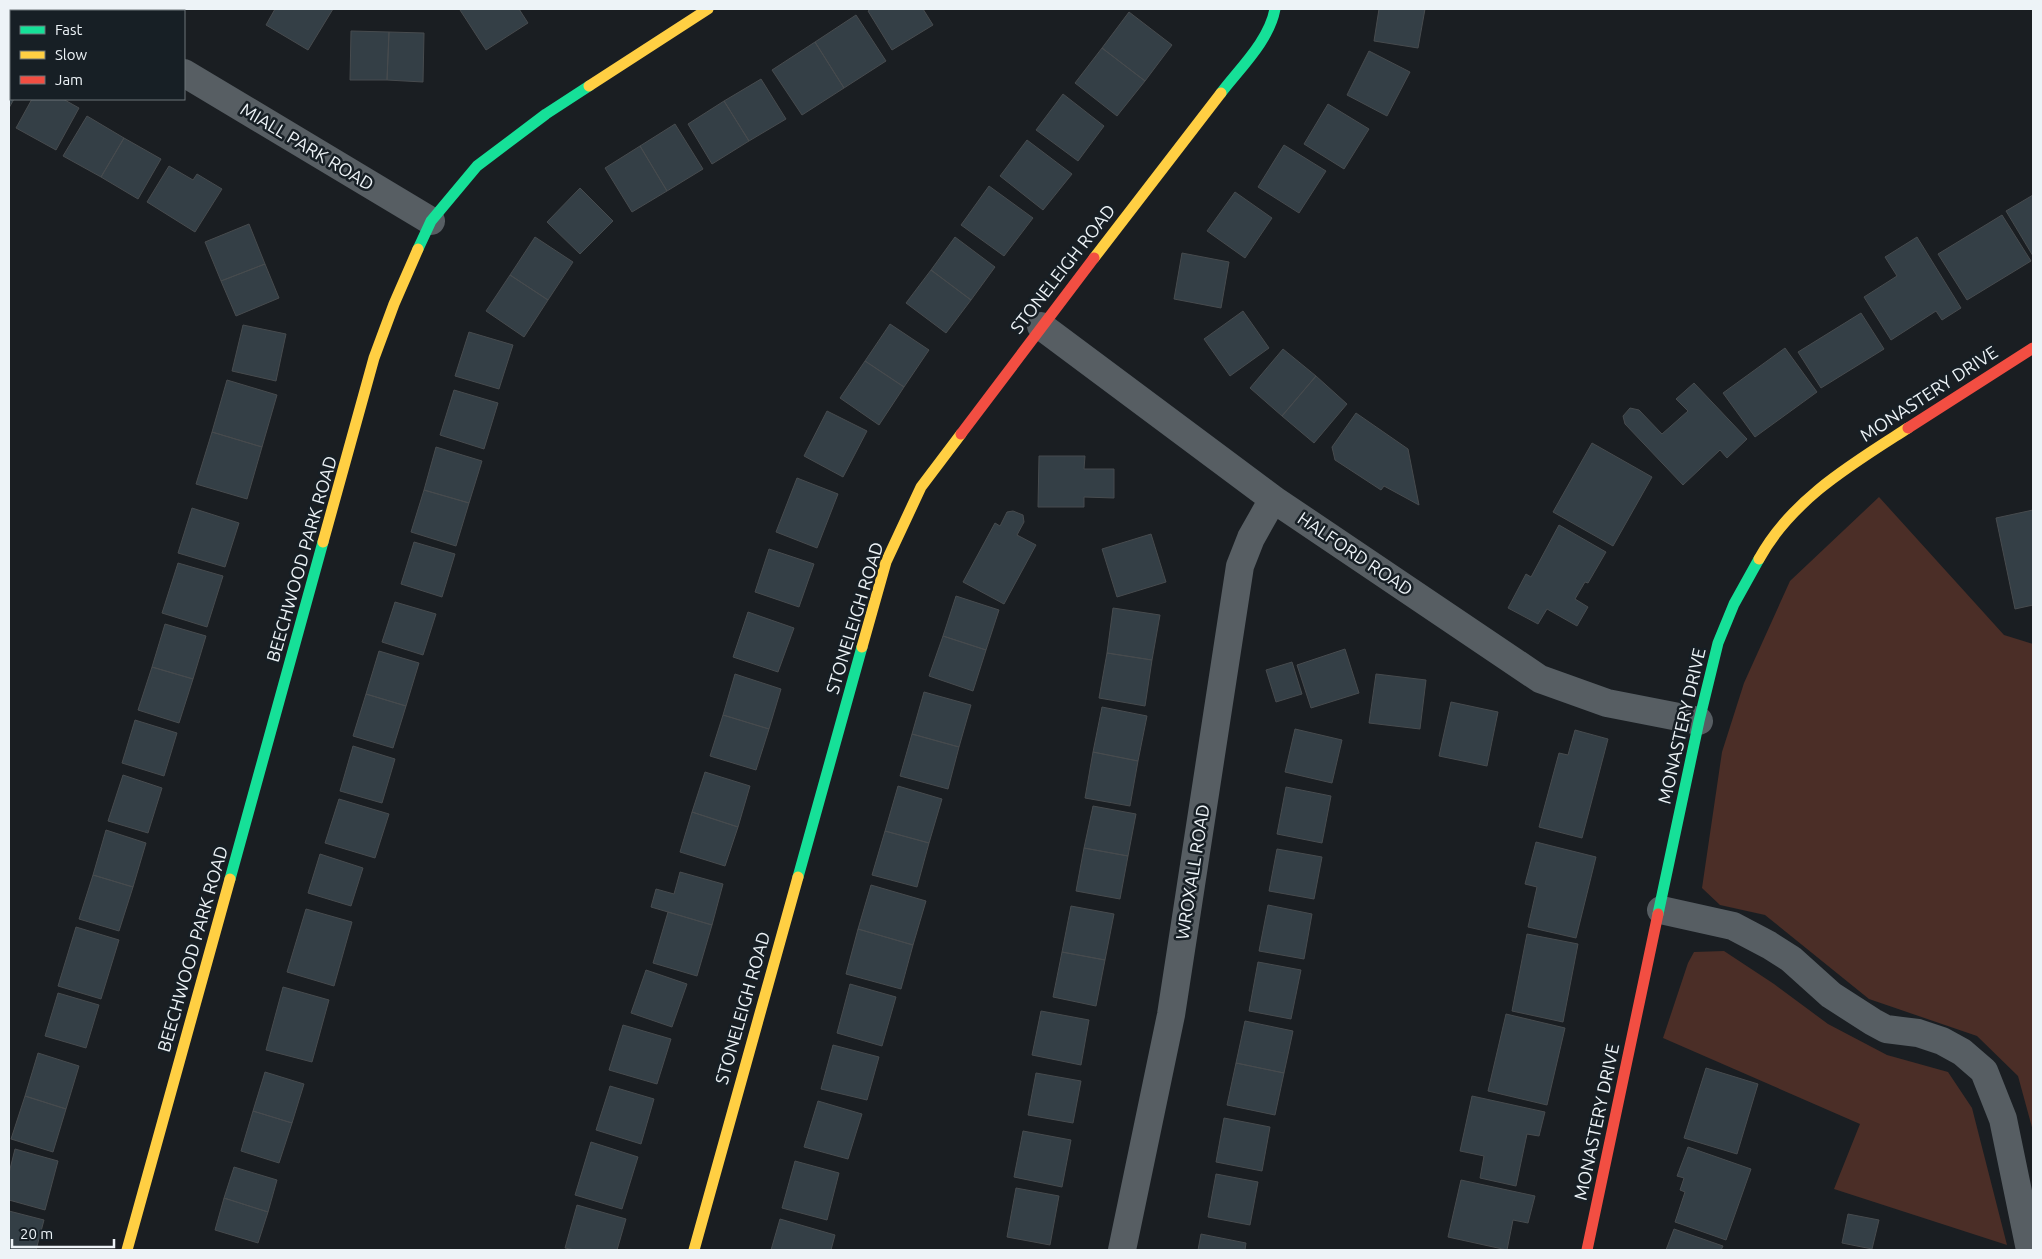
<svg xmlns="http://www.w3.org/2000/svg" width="2042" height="1259" viewBox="0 0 2042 1259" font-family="Ubuntu,sans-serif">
	<rect width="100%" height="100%" fill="#1a1e22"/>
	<path fill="#4b2e27" d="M1879 497 2004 635 2033 644V1131L2018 1076 1977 1036 1869 999 1765 915 1720 905 1702 888 1722 752 1744 683 1790 581Z
		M1724 951 1774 984 1828 1024 1887 1055 1948 1072 1972 1108 2007 1245 1834 1189 1860 1124 1663 1038 1688 963 1694 952Z"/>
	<path fill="#343f46" stroke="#474b4e" d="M275 9H333L308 50 266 25Z
		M461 9H519L528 23 486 50 460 10Z
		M871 9H923L933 25 892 50 868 11Z
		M1379 9H1425L1418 48 1374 41Z
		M1129 12 1172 45 1145 81 1102 48Z
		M856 15 886 61 844 88 815 42Z
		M351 31 389 32 387 80H350Z
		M389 32 424 33 423 82 387 80Z
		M815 42 844 88 802 115 772 70Z
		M1102 48 1145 81 1117 116 1075 83Z
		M1369 51 1410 72 1387 116 1347 95Z
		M9 68 11 69V99H14L9 108Z
		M761 79 786 119 749 141 724 101Z
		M1063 94 1104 126 1078 161 1036 130Z
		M32 99H63L79 108 56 150 16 128Z
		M724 101 749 141 712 164 688 124Z
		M1328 104 1369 129 1344 169 1304 144Z
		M87 116 124 138 101 177 63 156Z
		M675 124 703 169 667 191 640 146Z
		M124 138 161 159 138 199 101 177Z
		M1027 140 1072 174 1043 210 1000 176Z
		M1284 145 1326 171 1299 213 1258 187Z
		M640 146 667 191 632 212 605 168Z
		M169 166 193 180 197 174 222 189 195 232 147 202Z
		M989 186 1033 218 1004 256 961 225Z
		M580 188 613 221 580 254 547 222Z
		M1235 192 1272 218 1245 258 1207 231Z
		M2033 195V256L2006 211Z
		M2002 215 2031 261 1967 300 1938 254Z
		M249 224 265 264 221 281 205 242Z
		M535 237 573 262 548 300 510 275Z
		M955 237 995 267 971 300 931 270Z
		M1917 237 1961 308 1942 320 1936 311 1891 340 1864 297 1897 276 1885 257Z
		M1182 253 1229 262 1221 308 1174 299Z
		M265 264 279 298 236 316 221 281Z
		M931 270 971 300 946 333 906 303Z
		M510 275 548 300 524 337 486 311Z
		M1243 311 1269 348 1230 376 1204 339Z
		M1861 313 1884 349 1821 388 1798 352Z
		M890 324 929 350 904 387 865 361Z
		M243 325 286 334 276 381 232 371Z
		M469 332 513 345 499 389 455 376Z
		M1785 348 1817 392 1755 437 1723 393Z
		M1283 349 1316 376 1282 416 1250 388Z
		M865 361 904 387 879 425 840 398Z
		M1316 376 1347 404 1314 443 1282 416Z
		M227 380 277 395 262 447 212 432Z
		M1694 383 1747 439 1727 458 1720 450 1683 485 1625 424 1623 416 1630 408 1639 410 1662 434 1688 411 1676 399Z
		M454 390 498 403 484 449 440 435Z
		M827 411 867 431 843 477 804 456Z
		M1356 413 1408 449 1419 505 1384 486 1381 490 1335 460 1332 447Z
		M212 432 262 447 247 499 196 484Z
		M1592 443 1652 477 1613 546 1553 512Z
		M436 447 482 461 469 503 424 490Z
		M1039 456H1085L1084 469H1114V498L1084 497V507H1038Z
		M797 478 838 494 817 548 776 532Z
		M424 490 469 503 456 546 411 532Z
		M192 508 239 523 225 567 178 553Z
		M2033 510V605L2015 609 1996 518Z
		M1013 511 1023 515 1024 522 1017 535 1036 545 1004 604 963 582 995 523 1000 526 1007 512Z
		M1559 525 1606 552 1588 583 1585 582 1575 599 1588 607 1577 626 1547 609 1538 624 1508 608 1526 574 1531 577Z
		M1151 534 1166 582 1117 597 1102 549Z
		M414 542 455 554 442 597 401 584Z
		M769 549 814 564 799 607 755 592Z
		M178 563 223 576 207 627 162 613Z
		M956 596 999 610 986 650 943 636Z
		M395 602 436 614 423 655 382 642Z
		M1113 608 1160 615 1152 660 1107 653Z
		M748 612 794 628 778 672 733 657Z
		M165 624 206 636 193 679 152 667Z
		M943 636 986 650 973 691 929 676Z
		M1345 649 1359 693 1311 708 1297 665Z
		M379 651 419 663 406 706 366 694Z
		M1107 653 1152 660 1145 706 1099 698Z
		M1292 662 1302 694 1276 702 1266 670Z
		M152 667 193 679 179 723 138 710Z
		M735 674 781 689 769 729 723 715Z
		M1376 674 1426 680 1420 729 1369 723Z
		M924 692 971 705 959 747 912 734Z
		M366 694 406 706 393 748 353 736Z
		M1451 702 1498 712 1487 766 1439 756Z
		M1102 707 1147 716 1138 761 1093 752Z
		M723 715 769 729 756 770 710 756Z
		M135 720 177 733 164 776 122 763Z
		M1295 729 1342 740 1332 783 1285 772Z
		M1575 730 1608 739 1582 838 1539 827 1559 753 1568 755Z
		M912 734 959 747 948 789 900 776Z
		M353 746 395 759 382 803 340 791Z
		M1093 752 1138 761 1130 806 1085 798Z
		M705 772 750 786 738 827 692 812Z
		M123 775 162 788 148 833 108 821Z
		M898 786 942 799 929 843 885 831Z
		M1286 787 1331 796 1322 843 1277 834Z
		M339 799 389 814 375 858 325 843Z
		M1093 806 1136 814 1128 856 1084 848Z
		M692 812 738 827 725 866 680 852Z
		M106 830 146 843 133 887 93 875Z
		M885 831 929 843 917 887 872 875Z
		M1536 842 1596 857 1576 938 1528 927 1537 887 1525 884Z
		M1084 848 1128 856 1120 899 1076 891Z
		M1277 849 1322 857 1314 899 1269 891Z
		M320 854 363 868 351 906 308 893Z
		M680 872 723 884 712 925 651 907 656 889 674 894Z
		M93 875 133 887 119 931 79 919Z
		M871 885 926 901 913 945 858 929Z
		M1268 905 1312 914 1304 959 1259 951Z
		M1071 906 1114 914 1105 960 1062 952Z
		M306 909 352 922 334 986 287 972Z
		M668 912 712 925 697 976 653 963Z
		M76 927 119 940 101 999 58 986Z
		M858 929 913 945 901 989 846 974Z
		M1527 934 1578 944 1563 1022 1512 1011Z
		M1062 952 1105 960 1096 1006 1053 997Z
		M1258 962 1301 970 1291 1019 1249 1011Z
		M646 970 687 984 672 1027 631 1013Z
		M850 984 896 997 882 1046 837 1033Z
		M283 987 329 1000 312 1062 266 1050Z
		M58 993 99 1005 86 1048 45 1036Z
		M1041 1011 1089 1020 1081 1065 1032 1055Z
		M1506 1014 1565 1028 1547 1105 1488 1091Z
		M1245 1021 1293 1031 1284 1073 1236 1063Z
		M623 1025 671 1039 657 1084 609 1070Z
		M833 1045 879 1057 867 1100 821 1089Z
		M38 1053 79 1066 66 1109 25 1096Z
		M1236 1063 1284 1073 1275 1115 1227 1105Z
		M1706 1068 1758 1084 1737 1154 1684 1138Z
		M265 1072 304 1084 292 1123 253 1111Z
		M1036 1073 1081 1081 1073 1123 1028 1115Z
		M610 1086 654 1099 641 1144 596 1130Z
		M25 1096 66 1109 53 1152 11 1139Z
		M1472 1096 1545 1112 1539 1136 1527 1134 1516 1186 1480 1178 1484 1156 1460 1151Z
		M818 1101 862 1114 848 1159 804 1147Z
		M253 1111 292 1123 279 1163 241 1151Z
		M1224 1118 1270 1127 1262 1171 1216 1162Z
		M1023 1131 1071 1140 1062 1187 1014 1177Z
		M591 1142 638 1157 622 1209 575 1195Z
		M1688 1147 1751 1169 1726 1240 1675 1222 1685 1192 1680 1190 1684 1178 1677 1176Z
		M15 1149 58 1161 45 1210 9 1200V1173Z
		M795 1161 839 1173 827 1220 782 1208Z
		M234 1167 277 1180 268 1212 224 1198Z
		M1216 1174 1258 1182 1250 1225 1208 1217Z
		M1461 1180 1535 1196 1528 1223 1513 1220 1507 1250 1448 1237Z
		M1016 1188 1059 1196 1050 1245 1007 1237Z
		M224 1198 268 1212 258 1243 215 1230Z
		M577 1205 626 1219 617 1250H575L565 1248Z
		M9 1211 44 1220 36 1250H9Z
		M1848 1214 1879 1220 1872 1249 1842 1243Z
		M780 1219 835 1235 831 1250H771Z
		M1674 1229 1723 1246 1721 1250H1666Z
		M1201 1234 1246 1243 1245 1250H1198Z"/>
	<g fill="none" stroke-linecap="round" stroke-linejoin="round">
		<path stroke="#575e63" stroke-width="28" d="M75 9 79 11
			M184 73 431 221
			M1041 326 1273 499 1540 679 1607 703 1699 721
			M1661 910 1733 926 1769 945 1791 959 1831 995 1873 1022 1886 1029 1918 1033 1942 1041 1962 1052 1984 1071 2003 1119 2030 1250
			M1122 1250 1171 1015 1240 566 1251 538 1273 499"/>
		<path stroke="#16e098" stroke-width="11" d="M1221 93C1240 68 1269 41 1275 9
			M418 249 431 221 477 166 546 114 589 86
			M798 877 862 647
			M230 879 323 542
			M1658 914 1699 721 1718 643 1734 604 1759 559"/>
		<path stroke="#ffcf43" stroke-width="11" d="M589 86 708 9
			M1094 258 1221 93
			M323 542 374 358 394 304 418 249
			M1759 559C1792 499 1852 464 1908 428
			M862 647 886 562 921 487 961 434
			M127 1250 230 879
			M694 1250 798 877"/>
		<path stroke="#f24e42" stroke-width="11" d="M1908 428 2033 348
			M961 434 1094 258
			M1587 1250 1658 914"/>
	</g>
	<g text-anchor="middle" stroke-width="5" stroke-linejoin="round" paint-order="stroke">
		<g font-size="18" fill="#edf3f7" stroke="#171f25">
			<text transform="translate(307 147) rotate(31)" y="6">MIALL PARK ROAD</text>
			<text transform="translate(1063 269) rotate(-52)" y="6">STONELEIGH ROAD</text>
			<text transform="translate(1929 394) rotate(-33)" y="6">MONASTERY DRIVE</text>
			<text transform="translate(1355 554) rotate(34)" y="6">HALFORD ROAD</text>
			<text transform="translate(302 559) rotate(-74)" y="6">BEECHWOOD PARK ROAD</text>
			<text transform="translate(855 618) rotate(-73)" y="6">STONELEIGH ROAD</text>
			<text transform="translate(1682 726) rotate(-77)" y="6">MONASTERY DRIVE</text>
			<text transform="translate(1193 872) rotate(-81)" y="6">WROXALL ROAD</text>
			<text transform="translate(193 949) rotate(-74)" y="6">BEECHWOOD PARK ROAD</text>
			<text transform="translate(743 1008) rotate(-74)" y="6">STONELEIGH ROAD</text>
			<text transform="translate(1597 1122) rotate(-78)" y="6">MONASTERY DRIVE</text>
		</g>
	</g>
	<rect width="2042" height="1259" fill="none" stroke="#edf3f7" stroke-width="20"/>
	<rect x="10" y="10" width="175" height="90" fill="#171f25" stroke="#6d7479"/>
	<rect x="20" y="26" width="25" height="8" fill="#16e098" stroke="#6d7479"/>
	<text x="55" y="35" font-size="15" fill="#edf3f7">Fast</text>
	<rect x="20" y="51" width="25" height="8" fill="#ffcf43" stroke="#6d7479"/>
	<text x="55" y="60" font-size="15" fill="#edf3f7">Slow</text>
	<rect x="20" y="76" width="25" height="8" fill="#f24e42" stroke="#6d7479"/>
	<text x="55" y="85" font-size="15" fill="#edf3f7">Jam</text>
	<path d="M12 1239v8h102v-8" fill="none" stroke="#edf3f7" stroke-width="2.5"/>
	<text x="20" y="1239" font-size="15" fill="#edf3f7" stroke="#171f25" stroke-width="4" paint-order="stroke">20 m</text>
</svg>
